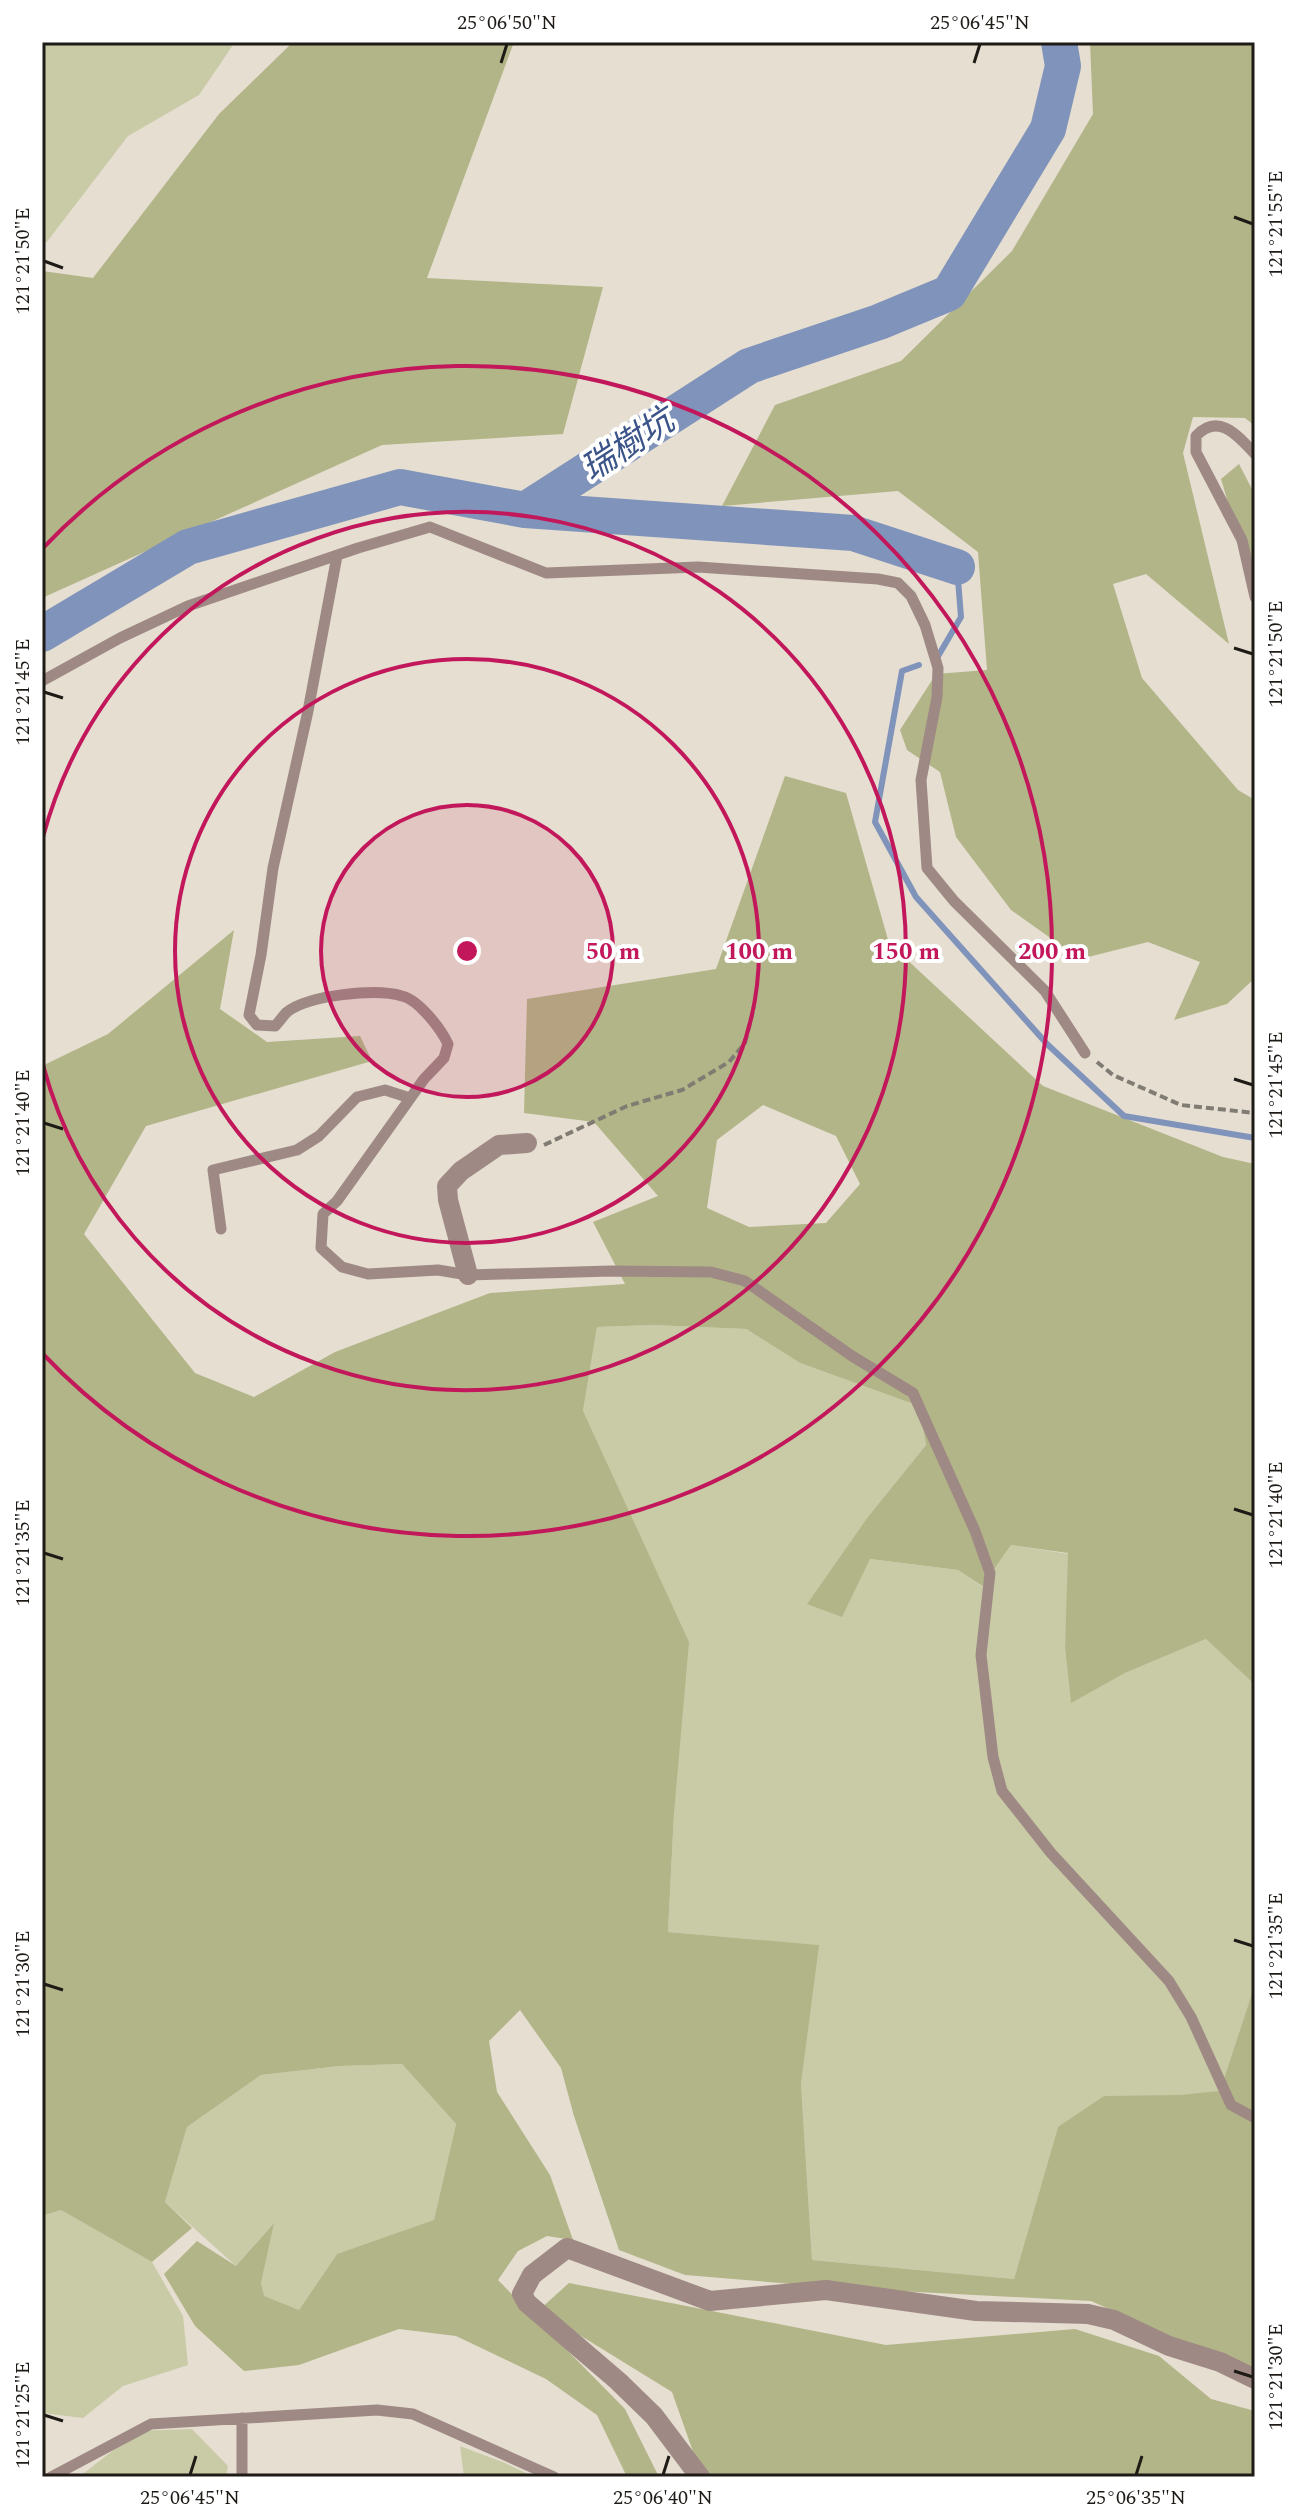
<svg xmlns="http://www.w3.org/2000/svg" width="1297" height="2519" viewBox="0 0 1297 2519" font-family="Spectral,'Noto Sans TC',serif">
	<rect width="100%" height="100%" fill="#e5ded1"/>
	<path fill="#c8cba6" d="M42 42H235L199 95 128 136 46 243 42 242Z
		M653 1325 746 1329 800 1363 919 1406 926 1445 867 1518 808 1603 842 1616 869 1559 958 1570 981 1586 1011 1545 1069 1554 1065 1648 1071 1702 1125 1673 1206 1639 1255 1685V1984L1220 2092 1179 2095 1058 2127 1014 2279 812 2260 801 2084 818 1945 668 1932 674 1813 583 1411 597 1327Z
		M402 2064 456 2124 434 2221 337 2254 299 2310 264 2297 261 2283 273 2224 236 2266 165 2202 187 2127 261 2075 340 2066Z
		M61 2210 152 2262 183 2316 188 2365 123 2386 83 2418 42 2413V2216Z
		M192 2429 228 2466 226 2477H79L138 2431Z
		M460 2446 505 2463 534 2477H464Z"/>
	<path fill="#b2b587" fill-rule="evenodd" d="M293 42H514L427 278 603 287 563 434 382 445 42 598V271L93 278 219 114Z
		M1090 42H1255V426L1245 418 1193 417 1183 453 1229 644 1146 574 1113 584 1142 678 1238 790 1255 800V978L1227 1004 1174 1020 1200 962 1148 942 1080 959 1011 910 956 837 940 772 907 750 900 730 936 674 987 670 978 552 898 491 722 506 775 405 901 361 1012 251 1093 114Z
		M1239 464 1255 495V593L1221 479Z
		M785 776 846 793 889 943 1043 1086 1223 1157 1255 1164V1685L1206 1639 1125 1673 1071 1703 1065 1648 1068 1553 1011 1545 982 1586 958 1570 870 1559 842 1617 807 1604 867 1518 926 1445 919 1406 800 1363 746 1329 653 1325 597 1327 583 1411 689 1642 674 1813 668 1932 819 1945 801 2084 812 2260 1014 2279 1058 2127 1104 2096 1179 2095 1220 2091 1255 1984V2369L1229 2362 1091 2301 841 2288 685 2275 619 2250 574 2116 561 2068 520 2010 489 2041 497 2092 550 2175 573 2240 547 2236 518 2251 498 2280 625 2409 659 2477H627L597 2415 546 2379 456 2336 399 2329 299 2365 244 2371 195 2326 164 2274 197 2241 236 2266 274 2223 261 2283 264 2296 299 2310 337 2254 434 2220 456 2124 402 2064 340 2066 261 2075 187 2127 165 2202 192 2228 152 2262 61 2210 42 2216V1066L108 1034 234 930 220 1009 267 1042 360 1036 372 1061 146 1126 84 1234 195 1373 254 1397 335 1352 490 1293 625 1284 593 1222 658 1196 594 1122 524 1113 527 999 716 969ZM763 1105 836 1136 860 1184 826 1223 749 1227 707 1208 717 1140Z
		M569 2283 886 2345 1075 2329 1159 2356 1211 2399 1255 2411V2477H702L672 2392 539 2310Z"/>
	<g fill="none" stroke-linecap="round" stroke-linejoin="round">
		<path stroke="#8093ba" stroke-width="6" d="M937 658 961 617 957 567
			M919 665 902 671 875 822 916 897 1047 1044 1124 1116 1255 1138"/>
		<path stroke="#8093ba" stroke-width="36" d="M525 510 749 366 879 322 949 293 1048 129 1063 66 1059 42
			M42 634 188 547 400 487 525 510 853 533 957 567"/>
		<path stroke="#817c73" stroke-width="4" stroke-dasharray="8 4" stroke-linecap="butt" d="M1097 1062 1113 1075 1181 1105 1255 1113
			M544 1145 627 1106 682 1090 729 1062 745 1043 754 1007"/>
		<path stroke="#9f8984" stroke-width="11" d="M1255 454C1238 436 1219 412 1196 436V452L1242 540 1255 597
			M337 556 308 711 273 868 261 955 249 1015 257 1025 275 1026C279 1022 283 1016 287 1012 309 995 376 988 402 996 419 1000 441 1029 448 1044L444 1058 424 1079 337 1201 323 1214 321 1248 342 1267 368 1274 438 1270 468 1275 611 1271 711 1272 745 1281 852 1356 913 1393 975 1531 990 1573 981 1655 993 1757 1002 1791 1051 1853 1169 1981 1191 2017 1231 2105 1255 2118
			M42 681 120 638 188 606 358 548 430 527 546 573 698 567 878 579 898 583 911 596 925 625 938 668 937 697 921 780 927 868 954 901 1045 991 1085 1053
			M221 1229 213 1170 297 1150 319 1136 357 1097 385 1090 410 1098
			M242 2418V2477
			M51 2477 151 2424 377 2410 413 2414 554 2477"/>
		<path stroke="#9f8984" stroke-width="20" d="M468 1275 448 1200 447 1186 461 1171 499 1145 527 1143
			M700 2477 654 2416 618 2381 527 2303 522 2294 532 2275 567 2248 710 2301 826 2290 976 2311 1088 2314 1114 2320 1169 2346 1220 2362 1255 2379"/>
	</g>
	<path fill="none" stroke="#1e1b17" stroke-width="3" d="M501 63 507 44M974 63 980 44M1234 217 1253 224M44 261 63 268M1234 648 1253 654M44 692 63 698M1234 1079 1253 1085M44 1123 63 1129M1234 1509 1253 1515M44 1553 63 1559M1234 1940 1253 1946M44 1984 63 1990M1234 2371 1253 2377M44 2415 63 2421M190 2475 196 2456M663 2475 669 2456M1136 2475 1142 2456"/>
	<circle cx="467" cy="951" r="146" fill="#c2185b" fill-opacity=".12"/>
	<g fill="none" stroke="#c2185b" stroke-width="4">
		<circle cx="467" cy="951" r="146"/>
		<circle cx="467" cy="951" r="292"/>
		<path d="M43 837A439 439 0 1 1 43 1065"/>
		<path d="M43 548A585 585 0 1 1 43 1354"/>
	</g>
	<g text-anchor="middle" stroke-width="8" stroke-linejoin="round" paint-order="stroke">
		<g font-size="34" font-style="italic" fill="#3a5388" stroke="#fff">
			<text transform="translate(627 444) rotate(-33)" y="12">瑞樹坑</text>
		</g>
	</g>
	<circle cx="467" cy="951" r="12" fill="#c2185b" stroke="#fff" stroke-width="4"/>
	<g font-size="24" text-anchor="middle" font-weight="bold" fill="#c2185b" stroke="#fff" stroke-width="8" stroke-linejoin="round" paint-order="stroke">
		<text x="613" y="959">50 m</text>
		<text x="759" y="959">100 m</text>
		<text x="906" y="959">150 m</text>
		<text x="1052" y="959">200 m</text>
	</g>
	<rect width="1297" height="2519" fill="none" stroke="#ffffff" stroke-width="88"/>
	<rect x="44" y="44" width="1209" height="2431" fill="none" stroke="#1e1b17" stroke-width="3"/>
	<g font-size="20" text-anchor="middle" fill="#1e1b17">
		<text x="507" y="29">25°06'50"N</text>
		<text x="980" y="29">25°06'45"N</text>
		<text transform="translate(1275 224) rotate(-90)" y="7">121°21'55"E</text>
		<text transform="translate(22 261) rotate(-90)" y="7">121°21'50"E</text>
		<text transform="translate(1275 654) rotate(-90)" y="7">121°21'50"E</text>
		<text transform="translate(22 692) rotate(-90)" y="7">121°21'45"E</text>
		<text transform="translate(1275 1085) rotate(-90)" y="7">121°21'45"E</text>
		<text transform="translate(22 1123) rotate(-90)" y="7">121°21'40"E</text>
		<text transform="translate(1275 1515) rotate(-90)" y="7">121°21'40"E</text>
		<text transform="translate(22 1553) rotate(-90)" y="7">121°21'35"E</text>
		<text transform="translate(1275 1946) rotate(-90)" y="7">121°21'35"E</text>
		<text transform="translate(22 1984) rotate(-90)" y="7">121°21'30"E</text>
		<text transform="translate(1275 2377) rotate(-90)" y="7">121°21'30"E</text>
		<text transform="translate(22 2415) rotate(-90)" y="7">121°21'25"E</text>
		<text x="190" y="2504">25°06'45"N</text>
		<text x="663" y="2504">25°06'40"N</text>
		<text x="1136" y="2504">25°06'35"N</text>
	</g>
</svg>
